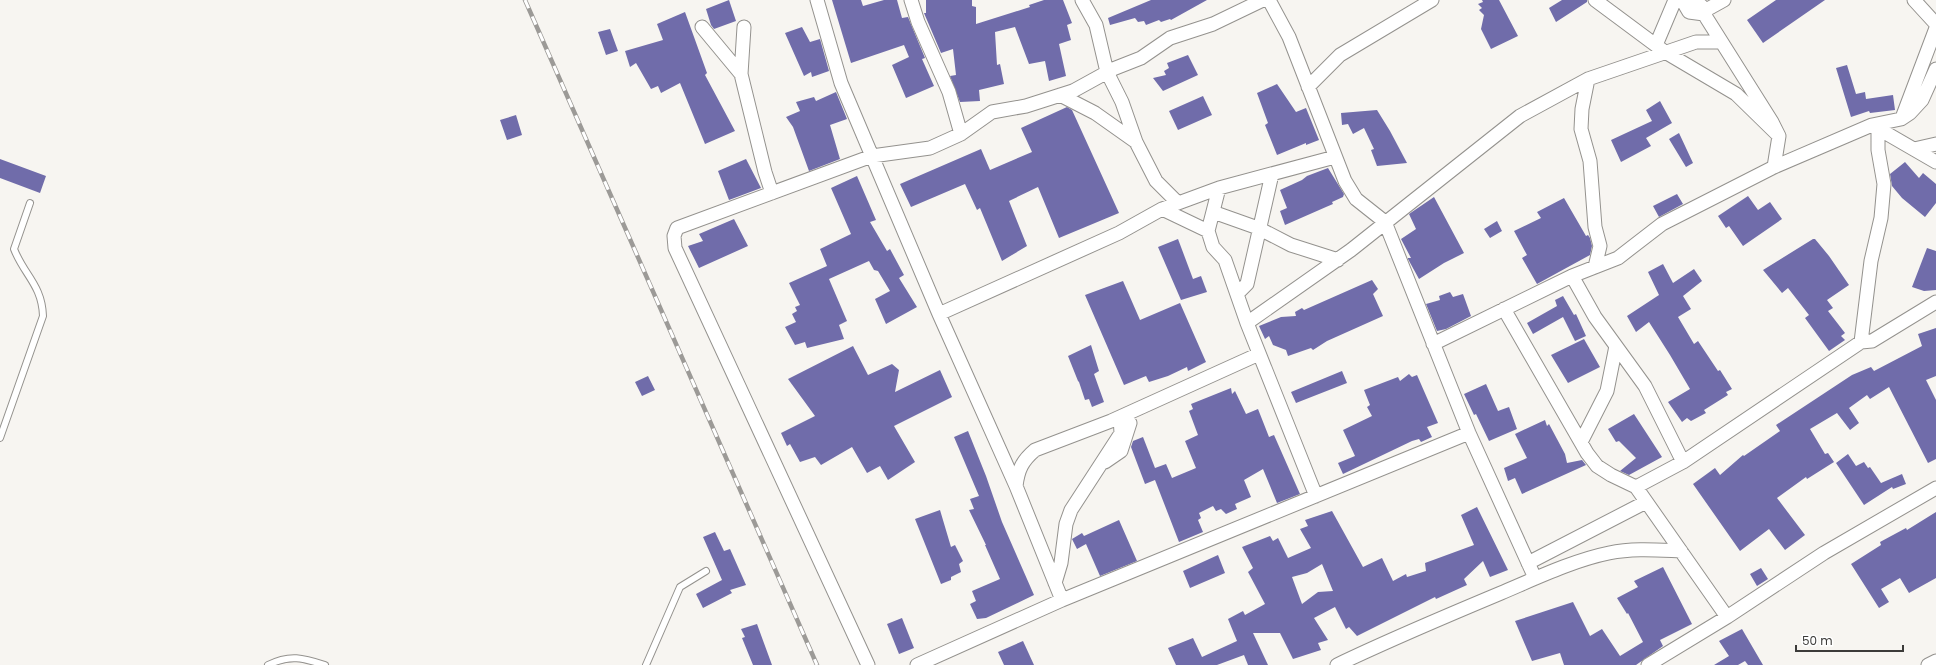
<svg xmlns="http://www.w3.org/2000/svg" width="1936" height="665" viewBox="0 0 1936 665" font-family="Poppins,sans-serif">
	<rect width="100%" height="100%" fill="#f7f5f1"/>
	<path fill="#706caa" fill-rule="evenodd" d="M729 0 736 21 714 29 711 25 706 9Z
		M832 0H861L863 6 884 0H897L902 18 908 17 925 58 922 59 934 86 906 98 892 65 909 57 904 45 851 63Z
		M926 0H972V6L976 7V24L1030 7 1029 5 1044 0H1063L1072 23 1067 25 1071 40 1059 44 1066 76 1049 81 1045 61 1029 64 1015 27 995 32 997 65 1000 64 1004 84 979 90 980 101 960 102 950 76 956 75 953 49 941 53 924 13H926Z
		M1151 0H1207L1171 20 1170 19 1161 22 1159 20 1146 25 1144 21 1138 22 1135 18 1110 25 1108 18Z
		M1482 0H1499L1518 36 1491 49 1481 29 1484 15 1479 10 1482 8 1478 4 1483 2Z
		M1562 0H1587V2L1556 22 1549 8Z
		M1776 0H1825L1763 43 1747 20Z
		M685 12 707 73 705 75 735 131 705 144 680 83 661 93 658 86 651 89 636 63 630 67 625 51 663 40 657 24Z
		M802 27 810 42 820 39 829 71 812 77 811 72 804 76 785 33Z
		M610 29 618 51 606 55 598 32Z
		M1188 55 1198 75 1163 91 1153 78 1166 75 1164 71 1169 68 1167 63Z
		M1847 65 1856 94 1865 92 1866 99 1893 95 1895 110 1870 113 1869 111 1851 117 1836 68Z
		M1277 84 1296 112 1306 108 1319 140 1306 145V143L1277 155 1265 125 1268 123 1257 93Z
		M836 92 847 119 830 125 840 159 809 171 793 127 786 117 800 111 796 102 814 97 816 101Z
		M1203 96 1212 115 1178 130 1169 111Z
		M1660 101 1672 123 1646 138 1651 146 1621 162 1611 140 1652 121 1646 110Z
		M1067 107 1072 110 1119 213 1059 238 1038 187 1009 201 1027 246 1002 261 980 208 977 210 965 184 911 207 900 184 981 149 990 170 1032 152 1021 128Z
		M1377 110 1390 131 1407 163 1377 166 1371 150 1374 149 1364 128 1353 134 1348 124 1342 125 1341 113Z
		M516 115 522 135 507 140 500 120Z
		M1679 133 1693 163 1686 167 1669 139Z
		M0 159 46 176 40 193 0 178Z
		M746 159 761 188 729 200 718 171Z
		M1905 162 1919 178 1923 173 1936 184V203L1925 217 1902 198 1892 186 1890 174Z
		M1328 168 1344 194 1343 197 1332 202 1333 204 1326 207 1285 225 1280 211 1287 208 1280 190 1302 180 1307 176Z
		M857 176 876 220 870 222 887 251 890 249 904 275 899 278 917 307 886 324 875 299 890 291 878 271 874 270 869 261 829 279 847 321 839 325 844 339 807 348 805 342 795 345 785 327 796 322 792 314 797 311 795 307 800 305 789 283 827 266 820 249 851 234 831 188Z
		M1677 194 1683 204 1659 217 1653 206Z
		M1748 196 1758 210 1770 202 1782 219 1743 246 1729 226 1726 228 1718 216Z
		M1434 197 1464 253 1444 263 1419 279 1408 259V258H1411L1401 239 1416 229 1409 214Z
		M1564 198 1586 236 1588 235 1590 238 1592 246 1590 255 1537 284 1522 258 1527 255 1514 231 1541 218 1537 212Z
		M734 219 748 246 699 268 688 246 703 241 699 234Z
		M1497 221 1502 231 1490 238 1484 229Z
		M1178 239 1193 279 1201 276 1207 292 1181 300 1158 247Z
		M1813 239H1815L1829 256 1849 285 1827 300 1833 308 1828 311 1845 333 1841 336 1845 340 1829 351 1805 318 1809 315 1788 288 1782 293 1763 270Z
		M1927 248 1936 251V290L1924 291 1912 287Z
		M1663 264 1673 283 1694 269 1702 281 1683 296 1691 309 1678 317 1694 344 1698 341 1718 371 1720 370 1732 389 1726 392 1728 395 1704 410 1706 413 1691 421 1687 418 1682 422 1668 402 1690 389 1670 355 1649 322 1636 332 1627 316 1659 295 1648 272Z
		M1372 280 1378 289 1373 294 1383 316 1327 341 1313 350 1311 348 1288 356 1286 350 1273 345 1269 336 1265 339 1259 326 1281 317 1296 316 1295 312 1302 308 1304 310Z
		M1123 281 1140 320 1180 303 1206 362 1188 371 1187 367 1168 376 1149 382 1146 376 1124 385 1085 295Z
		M1450 292 1453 297 1463 294 1471 316 1446 329 1437 331 1426 304 1440 300 1439 296Z
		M1563 296 1574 315 1576 314 1586 336 1575 341 1563 317 1533 334 1527 323 1557 306 1555 300Z
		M1936 328V376L1926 380 1936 400V459L1928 463 1889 387 1870 399 1867 395 1849 408 1859 423 1850 430 1837 413 1810 429 1825 454 1828 453 1834 462 1807 479 1806 477 1777 498 1805 535 1785 550 1769 529 1740 551 1693 484 1715 468 1720 475 1743 455 1744 456 1780 431 1776 425 1852 375 1871 367 1874 371 1922 346 1918 334Z
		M1584 339 1600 367 1568 383 1551 355Z
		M1091 345 1099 371 1094 374 1104 402 1092 407 1089 399 1085 400 1079 382 1078 381 1068 356Z
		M853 346 868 375 892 364 899 370 895 392 940 370 952 397 894 426 915 462 888 480 880 466 867 473 852 447 821 465 815 457 800 462 790 444 787 446 781 433 815 416 788 379Z
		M1342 371 1347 383 1296 403 1291 392Z
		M1409 374 1412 377 1417 375 1438 423 1427 427 1432 437 1421 442 1419 439 1412 441 1343 474 1338 463 1355 456 1343 430 1372 416 1367 407 1370 405 1364 390 1398 377 1400 381Z
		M648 376 655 390 642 396 635 382Z
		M1486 384 1498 411 1509 407 1517 429 1489 441 1476 414 1474 415 1464 394Z
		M1231 388 1232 394 1235 391 1246 414 1258 409 1269 437 1274 435 1300 494 1277 503 1263 469 1244 480 1251 497 1235 504 1237 509 1226 514 1221 509 1216 511 1213 506 1199 513 1201 518 1198 520 1203 532 1179 542 1155 480 1145 484 1131 447 1133 441 1143 437 1155 468 1166 464 1172 478 1196 468 1185 441 1198 435 1189 411 1193 409 1191 404Z
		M1634 414 1662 457 1629 475 1620 471 1636 458 1619 441 1616 442 1608 429Z
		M1545 420 1547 426 1549 424 1565 454 1567 463 1582 460 1586 465 1522 494 1515 478 1508 481 1504 468 1527 458 1515 434Z
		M968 431 986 476 1002 522 1034 595 986 618 977 619 970 604 976 601 972 591 1000 579 985 545H986L969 510 974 509 970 499 979 496 954 437Z
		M1848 454 1856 466 1864 462 1868 468 1870 467 1881 483 1902 474 1906 484 1893 489 1892 487 1864 505 1836 463Z
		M1477 507 1508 570 1490 577 1483 561 1464 579 1467 585 1436 599 1435 597 1357 636 1349 627 1346 629 1335 607 1314 618 1328 640 1318 643 1321 650 1293 659 1280 633H1253L1268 665H1248L1244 655 1217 665H1176L1168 648 1193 638 1202 657 1237 641 1228 619 1243 611 1245 615 1265 604 1248 572 1253 568 1242 547 1270 536 1273 541 1278 538 1288 558 1311 548 1300 529 1308 526 1305 520 1332 511 1363 567 1382 558 1393 581 1406 574 1407 577 1426 571 1425 563 1474 545 1461 515ZM1322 564 1333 591 1318 592 1302 604 1292 577 1307 573Z
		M940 510 951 547 955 545 963 561 959 564 961 572 951 577V580L941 584 915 519Z
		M1936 512V578L1909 593 1900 578 1881 589 1889 602 1879 608 1851 564 1881 545 1880 542 1906 528 1907 530Z
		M1119 520 1137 561 1100 576 1086 544 1077 549 1072 539 1082 533 1084 536Z
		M715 532 724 551 730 549 746 585 730 590 732 593 703 608 696 594 722 580 703 537Z
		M1218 555 1225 573 1190 588 1183 571Z
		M1663 567 1692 624 1660 640 1663 646 1636 665H1564L1560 653 1532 661 1515 621 1573 602 1590 636 1602 629 1620 656 1643 642 1628 613 1627 614 1617 598 1638 587 1634 581Z
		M1761 568 1768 579 1757 586 1750 574Z
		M902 618 914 648 899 654 887 624Z
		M757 624 772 665H753L742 638 745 637 741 629Z
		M1742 629 1763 665H1748L1745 661 1738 665H1714L1729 656 1719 641Z
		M1023 641 1034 665H1004L998 652Z"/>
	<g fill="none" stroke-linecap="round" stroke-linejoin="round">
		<g stroke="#94928e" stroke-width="8">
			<path id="lane" d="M0 438 43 316C42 285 24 275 14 249L30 203
				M268 665C290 654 303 658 325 665
				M646 665 680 587 706 571"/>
		</g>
		<g stroke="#94928e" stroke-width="15">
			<path id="street" d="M817 0 841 83 939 314 1016 486 1062 600
				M911 0 918 22 949 92 961 134
				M1082 0 1096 25 1107 72 1122 102 1136 142 1156 181 1178 203
				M1269 0 1289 37 1345 181 1356 199 1385 222 1469 433 1535 578
				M1595 0 1665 52 1736 94 1779 136
				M1682 0 1689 12 1704 14 1772 122 1779 136 1774 167
				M1695 0 1706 10
				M1914 0 1936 24
				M1704 14 1706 10 1724 0
				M702 27 741 74
				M744 27 741 74 765 172 772 193
				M1656 45 1675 0
				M1588 79 1582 109 1581 129 1590 161 1595 227 1600 246 1595 267
				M1308 87 1340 55 1432 0
				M1060 95 1095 113 1136 142
				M1902 118 1936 28
				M1872 125 1936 162
				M1914 149 1936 144
				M1219 188 1208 231 1213 247 1225 260 1247 323 1316 496
				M1162 209 1208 231
				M1213 212 1258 228 1291 245 1338 260
				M1572 276 1595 317 1645 386 1683 462
				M1237 294 1247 284 1272 174
				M1504 309 1587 453 1597 466 1611 475 1636 487 1727 617
				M939 314 1119 233 1162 209 1219 188 1335 157
				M1247 323 1351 250 1520 116 1588 79 1696 42H1721
				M1861 342 1871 261 1881 218 1884 184 1878 150V128
				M1433 344 1572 276 1618 258 1662 224 1774 167 1872 125 1901 119 1910 113 1922 100 1936 69
				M1581 442 1607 391 1616 346
				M1105 462 1121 451 1130 423
				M1016 486C1018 470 1022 461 1035 450L1111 421 1259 354
				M1636 487 1683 462 1861 342 1872 341 1936 302
				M1528 563 1646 502
				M1055 583 1061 563 1066 524 1071 510 1121 433 1120 417
				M868 665 675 248 674 236 677 228 872 156 930 148 961 134 992 112 1026 106 1073 91 1113 69 1141 58 1170 38 1213 24 1263 0
				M917 665 1062 600 1469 433
				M1337 665C1391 639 1446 616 1501 593 1534 579 1574 560 1609 553 1633 548 1657 550 1681 551
				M1648 665 1727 617 1824 553 1936 488
				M1928 665 1936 661"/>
		</g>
		<use href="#lane" stroke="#fff" stroke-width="6"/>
		<use href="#street" stroke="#fff" stroke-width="13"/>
		<g stroke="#9c9a97" stroke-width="4.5">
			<path id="rail" d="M525 0 817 665"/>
		</g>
		<use href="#rail" stroke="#fff" stroke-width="3" stroke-dasharray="9" stroke-linecap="butt"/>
	</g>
	<path d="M1796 645v6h107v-6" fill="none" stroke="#3c3b39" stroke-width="2"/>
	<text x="1802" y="645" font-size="12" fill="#3c3b39" stroke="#ffffff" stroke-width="3" paint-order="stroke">50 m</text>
</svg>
